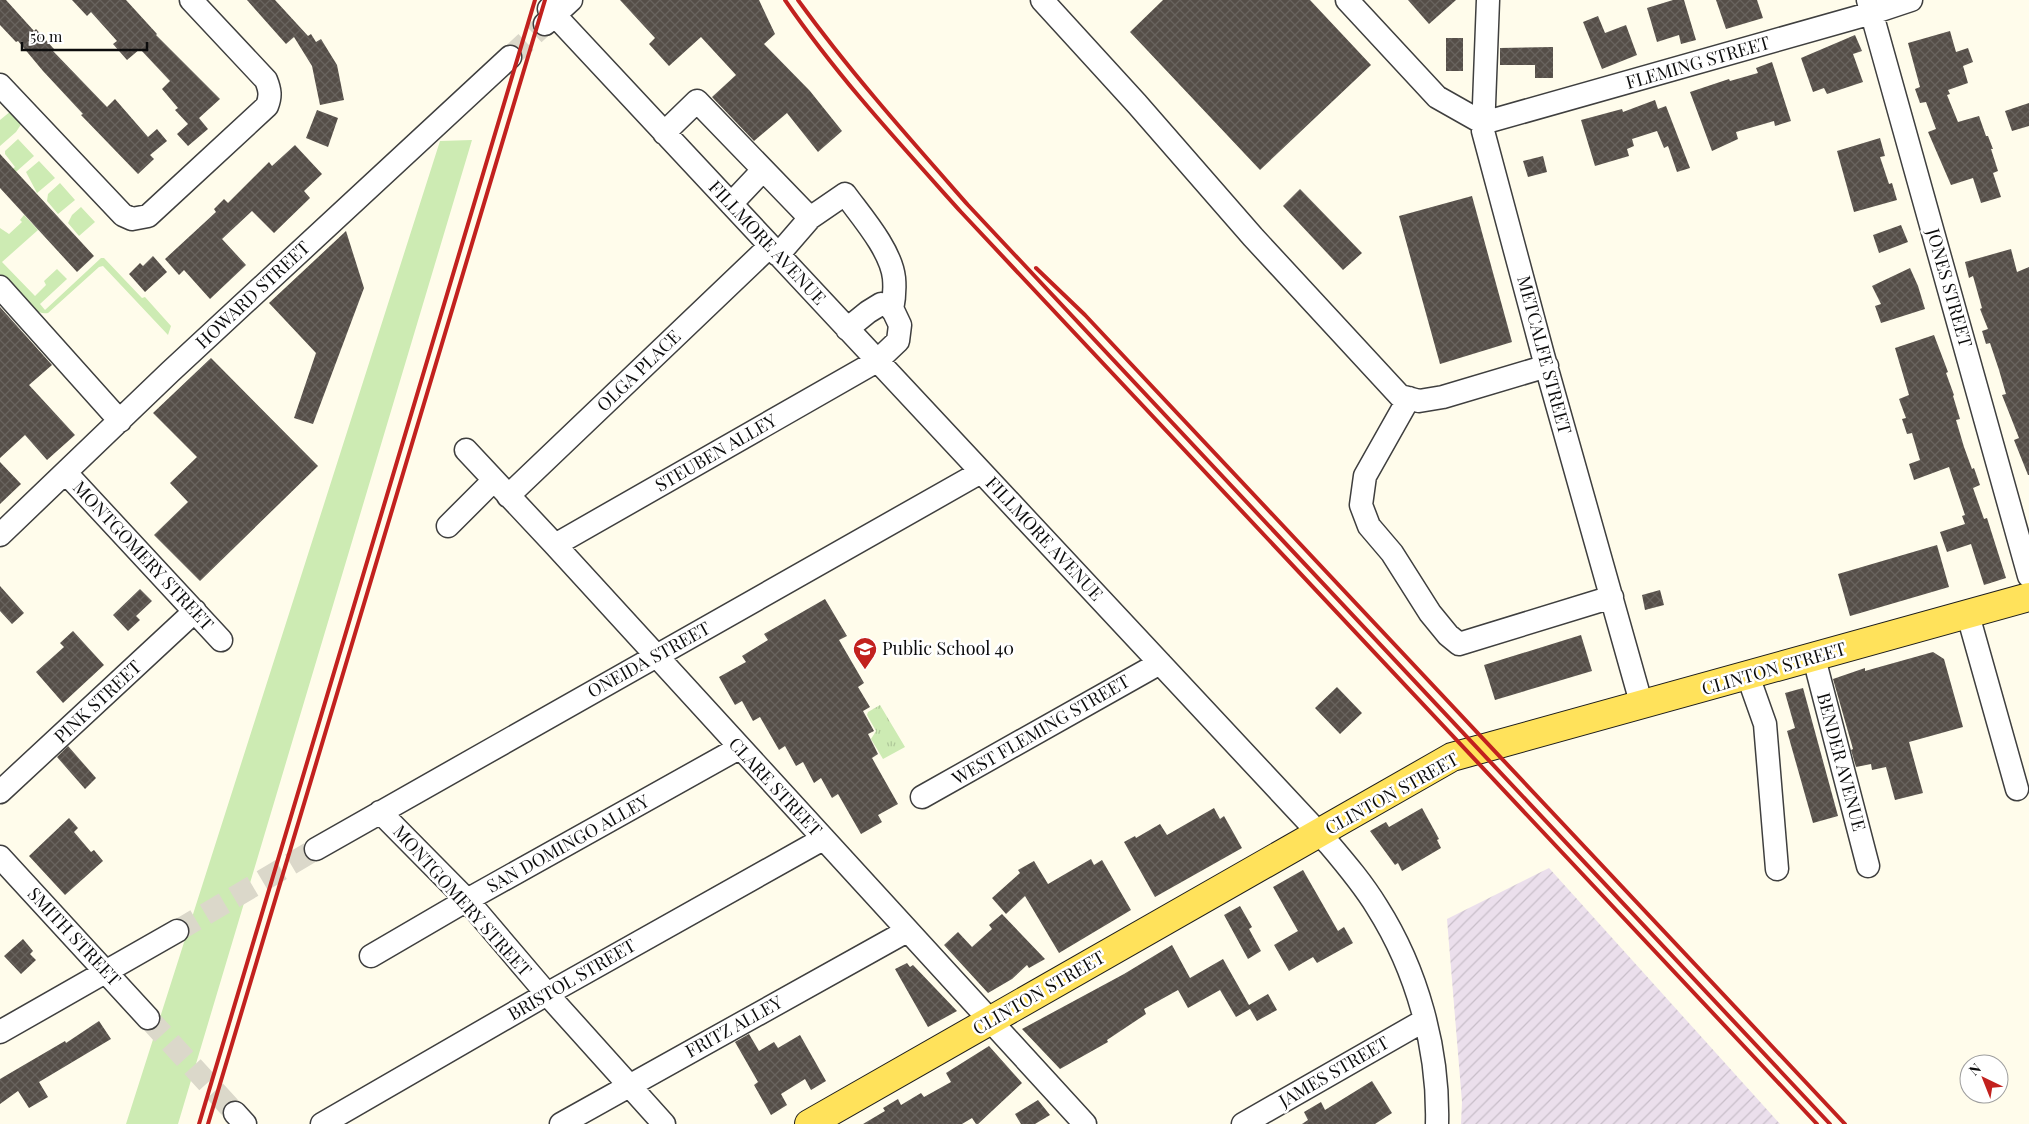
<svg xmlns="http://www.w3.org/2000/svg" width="2029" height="1124" viewBox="0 0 2029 1124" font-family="'Playfair Display',serif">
	<defs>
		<pattern id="industrial-furrows" width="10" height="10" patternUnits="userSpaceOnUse" patternTransform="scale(1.25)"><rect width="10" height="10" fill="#ebdfec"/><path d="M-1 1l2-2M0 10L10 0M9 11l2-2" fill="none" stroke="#c8bec9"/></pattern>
		<pattern id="park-tufts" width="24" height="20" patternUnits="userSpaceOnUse" patternTransform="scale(1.25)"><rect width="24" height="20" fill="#cdebb3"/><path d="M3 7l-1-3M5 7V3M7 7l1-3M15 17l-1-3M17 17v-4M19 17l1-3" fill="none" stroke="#afc899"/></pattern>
		<pattern id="building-cross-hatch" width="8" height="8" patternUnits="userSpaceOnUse" patternTransform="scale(1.25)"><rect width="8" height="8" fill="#554e48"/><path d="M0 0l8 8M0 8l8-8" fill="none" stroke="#68635e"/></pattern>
	</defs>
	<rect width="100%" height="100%" fill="#fffceb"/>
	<path fill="url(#industrial-furrows)" d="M1549 868 1780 1124H1461L1462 1102 1447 919Z"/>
	<path fill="#cdebb3" d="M11 111 22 123 16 132 0 146V120Z
		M18 139 34 156 0 186V180L15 167 5 154V151Z
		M472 140 178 1124H126L440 141Z
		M39 161 55 178 37 193 26 172Z
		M60 183 75 200 58 214 47 201 48 194Z
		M81 207 95 222 79 236 68 223 72 215Z
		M24 215 38 230 2 262 35 296 46 285 44 281 57 269 67 279 40 304 45 310 101 258H104L142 298 145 297 171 326 168 335 103 266 99 267 48 313C32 317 10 285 0 274V228L9 234 22 222 20 220Z"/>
	<path fill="url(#park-tufts)" d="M880 705 905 747 883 759 871 739 876 731 867 715 868 712Z"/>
	<path fill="url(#building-cross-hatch)" d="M0 0H6L34 31 36 29 54 49 52 50 107 107 115 99 148 137 157 129 167 141 150 155 154 159 138 174 81 115 83 114 43 71 18 41 16 42 0 25Z
		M72 0H126L157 34 156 35 220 99 199 118 208 129 188 146 177 134 188 124 175 110 178 108 162 89 170 81 140 49 127 60 113 44 117 41 91 12 87 16Z
		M247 0H275L308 36 311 34 316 42 321 39 337 65 344 100 320 105 312 66 294 37 286 44Z
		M620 0H759L775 34 764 44 810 91 842 131 818 152 787 113 754 141 712 97 736 75 701 37 669 66 649 44 655 38Z
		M1163 0H1310L1371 65 1260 170 1130 32Z
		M1408 0H1456L1429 24Z
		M1673 0H1684L1696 40 1681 44 1679 35 1657 42 1647 8Z
		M1716 0H1757L1763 18 1726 29Z
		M1598 16 1605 33 1626 25 1637 55 1602 69 1583 22Z
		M1950 31 1956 52 1968 48 1973 62 1963 66 1968 83 1948 90 1950 94 1947 95 1958 122 1979 116 1986 136H1988L1993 149H1991L1998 171 1993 173 2001 197 1981 203 1973 178 1951 185 1928 132 1936 129 1926 102 1920 103 1915 89 1920 87 1908 43Z
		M1855 35 1862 51 1853 54 1863 82 1827 94 1824 88 1813 92 1801 58Z
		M1446 38H1463V71H1446Z
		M1553 47V78H1535V65H1500V48Z
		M1772 62 1791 121 1775 126 1774 121 1736 132 1738 139 1712 151 1690 92 1729 79 1730 81 1758 73 1756 68Z
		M1655 100 1658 109 1666 106 1690 168 1677 172 1668 146 1664 148 1657 131 1632 139 1634 146 1627 149 1629 156 1595 166 1581 120 1622 109 1623 112Z
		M2029 103V126L2012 131 2005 111Z
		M317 110 338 118 328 147 306 138Z
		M1880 138 1885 156 1880 157 1889 184 1892 183 1897 200 1854 212 1837 151Z
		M295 145 322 174 304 191 310 198 274 233 252 211 222 239 246 265 210 299 184 270 179 275 165 259 216 212 214 209 224 199 228 203 269 162 272 166Z
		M0 154 94 256 77 272 0 188Z
		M1543 156 1547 172 1528 177 1523 161Z
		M1300 189 1362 253 1343 270 1283 206Z
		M1472 196 1512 342 1440 364 1399 216Z
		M1901 225 1908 242 1879 253 1873 235Z
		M346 231 364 288 313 424 294 418 316 353 269 303Z
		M2011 249 2017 272 2029 267V475H2028L2014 440 2019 438 2002 395 2006 394 1999 370 1990 343 1986 344 1982 331 1988 329 1980 309 1982 308 1973 276 1969 278 1965 262Z
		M153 256 167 272 145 292 129 274 140 263 143 266Z
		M1910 268 1918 286 1925 309 1881 323 1875 306 1881 304 1872 286Z
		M0 307 52 365 29 385 75 435 47 460 25 435 0 458Z
		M1934 335 1948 372 1946 373 1954 395 1953 396 1960 419 1956 420 1964 447 1972 469 1974 468 1980 485 1973 488 1984 519 1987 518 2006 578 1984 585 1971 544 1947 552 1940 532 1965 524 1962 516 1965 515 1949 467 1914 480 1909 464 1920 460 1912 433 1907 434 1902 419 1906 418 1899 399 1909 395 1895 348Z
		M211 358 318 466 200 581 154 535 188 502 170 483 197 457 153 413Z
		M0 462 21 484 0 504Z
		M1937 545 1949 587 1850 616 1838 574Z
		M0 586 24 613 12 624 0 611Z
		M140 589 152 601 136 616 140 620 128 631 113 615Z
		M1660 590 1664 605 1645 610 1642 595Z
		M825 599 847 636 839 640 864 683 858 687 870 707 863 711 874 731 868 734 878 754 872 758 898 804 878 815 882 822 861 834 838 794 832 798 821 778 814 783 803 762 796 766 785 746 779 750 760 717 753 721 742 701 735 705 719 677 746 662 742 656 768 640 764 634Z
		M73 631 104 665 63 703 36 672 64 647 60 643Z
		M1581 635 1592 671 1495 700 1484 665Z
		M1933 652 1944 659 1963 727 1909 742 1923 793 1895 800 1886 767 1872 770 1871 764 1856 767 1851 750 1853 749 1833 679 1865 668V671Z
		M1337 687 1362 713 1340 734 1315 708Z
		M1803 688 1838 816 1813 823 1787 731 1795 728 1785 693Z
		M68 746 96 778 85 789 57 757Z
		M1214 808 1220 819 1224 816 1242 848 1155 897 1124 842 1135 836 1136 838 1160 824 1167 835Z
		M1422 808 1439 839 1437 840 1441 848 1402 871 1398 863 1395 865 1370 831 1386 822 1389 827Z
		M69 818 78 828 74 832 91 852 94 850 103 861 65 895 29 856Z
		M1091 859 1094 865 1102 860 1131 910 1059 953 1025 896 1006 914 992 898 1020 873 1018 870 1034 861 1048 884Z
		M1303 870 1338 931 1344 927 1353 943 1317 963 1313 957 1289 971 1274 945 1298 931 1273 887Z
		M1240 906 1252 927 1249 929 1261 951 1248 959 1224 915Z
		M1002 914 1045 959 1029 968 1027 965 1012 979 988 993 944 945 958 932 972 947 992 929 989 925Z
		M23 939 33 951 30 954 36 960 21 974 4 956Z
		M1172 945 1190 978 1223 959 1249 1005 1268 994 1277 1010 1257 1021 1250 1009 1236 1017 1220 990 1188 1008 1178 990 1144 1009 1146 1014 1107 1040 1108 1042 1060 1069 1022 1029 1124 974Z
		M907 963 910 967 913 965 957 1011 928 1027 895 969Z
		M99 1021 111 1039 39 1082 48 1097 29 1108 18 1091 0 1104V1079L65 1041 66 1043Z
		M749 1034 759 1051 774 1042 778 1048 800 1035 826 1081 811 1090 805 1079 781 1094 787 1105 771 1115 754 1085 758 1082 735 1042Z
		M989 1046 1022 1083 978 1124H976L972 1118 962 1124H863L885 1111 883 1108 898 1099 901 1105 921 1093 924 1097 951 1082 946 1073Z
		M1372 1081 1392 1113 1375 1124H1302L1308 1120 1304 1112 1321 1102 1325 1110Z
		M1038 1100 1050 1115 1035 1124H1021L1015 1114Z"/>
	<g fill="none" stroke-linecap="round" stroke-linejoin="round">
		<path stroke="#dbd8ca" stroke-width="22" stroke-dasharray="22 11" stroke-linecap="butt" d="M510 57 545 24
			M177 931 316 849
			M148 1018 235 1113"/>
		<g stroke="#3f3f3f" stroke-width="25">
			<path id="minor" d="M1042 0 1137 104 1253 237 1400 396 1419 401 1443 397 1547 366
				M1347 0 1437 97 1483 123 1872 13 1911 0
				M1488 0 1483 131 1543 355 1642 706
				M1868 0 2029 576
				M549 9 1329 844C1346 864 1363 884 1377 907 1417 970 1439 1049 1437 1124
				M545 24 571 0
				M0 85 123 215 132 219 148 216 267 106C271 96 270 90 266 80L191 0
				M664 133 697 101 810 218 778 255
				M731 204 763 170
				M810 218 845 194C861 216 891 250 894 278 895 289 894 300 892 310
				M0 287 120 421
				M1409 398 1365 476 1361 505 1369 526 1392 553 1430 613 1448 635 1459 644 1612 597
				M466 450 555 545 1085 1124
				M66 473 221 640
				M508 496 770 246
				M448 526 494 480
				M0 535 170 372 510 57
				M555 545 877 361 898 341 900 325 891 306 881 304 868 312 847 329
				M1968 615 2017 789
				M1814 658 1868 866
				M1748 676 1765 724 1777 869
				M0 792 195 611
				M922 797 1160 663
				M380 812 467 900 547 994 664 1124
				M316 849 981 472
				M0 857 148 1018
				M371 956 467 900 739 748
				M0 1032 177 931
				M235 1113 245 1124
				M322 1124 547 994 823 839
				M561 1124 907 931
				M1243 1124 1425 1020"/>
		</g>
		<g stroke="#1d1d1d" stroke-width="30">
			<path id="major" d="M809 1124 1452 757 2029 597"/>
		</g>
		<use href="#minor" stroke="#fff" stroke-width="22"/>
		<use href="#major" stroke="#ffe25b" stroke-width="28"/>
		<path stroke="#c2211e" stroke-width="4" d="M785 0C837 76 900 144 961 212L1817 1124
			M798 0C850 72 909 138 968 205L1830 1124
			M1036 268 1085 315 1845 1124
			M199 1124 535 0
			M208 1124 545 0"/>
	</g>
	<defs>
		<g id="school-pin" transform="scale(1.25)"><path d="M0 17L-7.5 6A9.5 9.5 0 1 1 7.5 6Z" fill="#c2211e" stroke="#fff"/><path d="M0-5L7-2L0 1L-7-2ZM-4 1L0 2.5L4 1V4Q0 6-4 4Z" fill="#fff"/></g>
	</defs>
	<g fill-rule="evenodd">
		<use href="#school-pin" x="865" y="649"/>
	</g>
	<g text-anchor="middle" stroke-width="5" stroke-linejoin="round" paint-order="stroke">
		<g font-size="18" fill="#0c0c0c" stroke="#fff">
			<text transform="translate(1698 63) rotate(-16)" y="6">FLEMING STREET</text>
			<text transform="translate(767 243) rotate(47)" y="6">FILLMORE AVENUE</text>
			<text transform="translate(1949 288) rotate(74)" y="6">JONES STREET</text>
			<text transform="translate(253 295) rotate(-43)" y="6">HOWARD STREET</text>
			<text transform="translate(1544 355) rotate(75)" y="6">METCALFE STREET</text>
			<text transform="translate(639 371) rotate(-44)" y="6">OLGA PLACE</text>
			<text transform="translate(716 453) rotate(-30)" y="6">STEUBEN ALLEY</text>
			<text transform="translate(1044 539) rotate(47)" y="6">FILLMORE AVENUE</text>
			<text transform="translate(143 556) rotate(47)" y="6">MONTGOMERY STREET</text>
			<text transform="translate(649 660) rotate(-29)" y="6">ONEIDA STREET</text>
			<text transform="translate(1774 669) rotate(-16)" y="6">CLINTON STREET</text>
			<text transform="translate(98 702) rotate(-43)" y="6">PINK STREET</text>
			<text transform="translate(1041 730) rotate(-30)" y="6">WEST FLEMING STREET</text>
			<text transform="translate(1841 762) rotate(75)" y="6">BENDER AVENUE</text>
			<text transform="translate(775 787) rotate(47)" y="6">CLARE STREET</text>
			<text transform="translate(1392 794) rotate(-29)" y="6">CLINTON STREET</text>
			<text transform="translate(568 844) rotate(-29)" y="6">SAN DOMINGO ALLEY</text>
			<text transform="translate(462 901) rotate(48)" y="6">MONTGOMERY STREET</text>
			<text transform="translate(74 937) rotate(47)" y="6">SMITH STREET</text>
			<text transform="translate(572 980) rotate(-30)" y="6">BRISTOL STREET</text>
			<text transform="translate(1039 993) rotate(-30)" y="6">CLINTON STREET</text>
			<text transform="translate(734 1027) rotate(-29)" y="6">FRITZ ALLEY</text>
			<text transform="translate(1334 1072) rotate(-30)" y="6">JAMES STREET</text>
		</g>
		<g font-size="18" fill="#0c0c0c" stroke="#fff" text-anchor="start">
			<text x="882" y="655">Public School 40</text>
		</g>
	</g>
	<g transform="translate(1984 1079) rotate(317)"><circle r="24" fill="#ffffff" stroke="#9e9e9e"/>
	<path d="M0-4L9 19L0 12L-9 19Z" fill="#c2211e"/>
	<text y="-8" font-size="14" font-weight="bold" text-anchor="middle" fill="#0c0c0c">N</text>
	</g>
	<path d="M22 42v8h125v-8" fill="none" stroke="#0c0c0c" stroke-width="2.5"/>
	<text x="30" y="42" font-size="15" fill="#0c0c0c" stroke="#ffffff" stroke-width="4" paint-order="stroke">50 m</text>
</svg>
